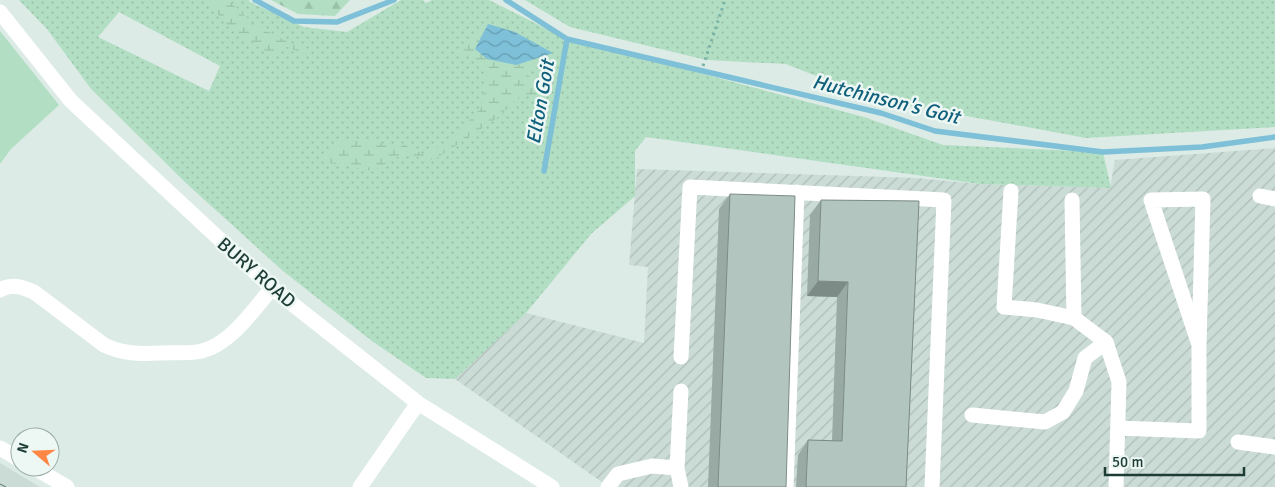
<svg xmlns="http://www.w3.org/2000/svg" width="1275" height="487" viewBox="0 0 1275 487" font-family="Signika,sans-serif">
	<defs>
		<pattern id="industrial-furrows" width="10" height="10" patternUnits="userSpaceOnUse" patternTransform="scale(1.25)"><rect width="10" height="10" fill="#cbdbd5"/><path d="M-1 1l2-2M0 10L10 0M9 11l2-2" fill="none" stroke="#aebdb7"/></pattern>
		<pattern id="grass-dots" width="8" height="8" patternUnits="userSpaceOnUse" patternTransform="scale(1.25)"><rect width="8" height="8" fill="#b2dfc3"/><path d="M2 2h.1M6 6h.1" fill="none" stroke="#99c0a8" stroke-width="1.8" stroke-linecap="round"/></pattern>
		<pattern id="forest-firs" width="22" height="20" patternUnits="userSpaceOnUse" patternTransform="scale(1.25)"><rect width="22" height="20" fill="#b2dfc3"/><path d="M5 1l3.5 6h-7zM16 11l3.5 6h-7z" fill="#99c0a8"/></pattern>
		<pattern id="wetland-marsh" width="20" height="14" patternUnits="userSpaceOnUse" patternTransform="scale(1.25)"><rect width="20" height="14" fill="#b2dfc3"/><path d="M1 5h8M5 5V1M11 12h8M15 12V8" fill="none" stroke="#99c0a8"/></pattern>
		<pattern id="water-waves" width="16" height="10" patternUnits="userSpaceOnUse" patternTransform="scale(1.25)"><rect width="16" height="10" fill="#7dc0d8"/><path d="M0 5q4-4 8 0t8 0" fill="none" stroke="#669db0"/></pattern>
	</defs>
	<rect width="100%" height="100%" fill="#dcebe6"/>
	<path fill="#cbdbd5" d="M0 463 40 487H0Z"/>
	<path fill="url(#industrial-furrows)" d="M1275 148V487H609L455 379 526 313 644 343 648 267 629 265 637 169 916 178 980 184 1110 188 1115 160Z"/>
	<path fill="url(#grass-dots)" fill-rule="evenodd" d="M19 0H249L250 2 304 27 347 32 401 0H423L426 3 432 0H489L567 39 614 50 864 117 943 145 1103 152 1111 188 980 184 646 137 635 151V196L591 234 526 313 455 379 426 378 372 341 283 271 187 184 91 89 47 29ZM119 12 220 66 209 91 98 37Z
		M525 0H1275V127L1086 138 874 99 786 64 706 60 570 27Z"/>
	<path fill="url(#forest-firs)" d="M271 0H350L335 16 298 14Z"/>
	<path fill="url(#wetland-marsh)" d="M209 0H228L256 26 308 51 306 55 283 45 275 58 224 23Z
		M488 24 475 49 516 65 553 53 526 72 542 95H523L493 121 434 160 402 154 373 171 321 161 341 142 373 140 391 147 403 144 422 154 447 143 481 108 487 70 469 56 457 54Z"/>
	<path fill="#b2dfc3" d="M0 31 59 105 11 149 0 164Z"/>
	<path fill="url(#water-waves)" d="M488 24 515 32 553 53 516 65 487 59 475 49Z"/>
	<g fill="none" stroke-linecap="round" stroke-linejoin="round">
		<path stroke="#7dc0d8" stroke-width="5.5" d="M255 0 294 21 337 22 394 0
			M506 0 567 39 881 113 935 131 1103 152 1202 147 1275 137
			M544 171 567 39"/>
		<path stroke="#79b2a6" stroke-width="3" stroke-dasharray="2.5 4" stroke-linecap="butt" d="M703 66 725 0"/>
		<path stroke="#fff" stroke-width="15" d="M0 12 71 101 272 288 418 403 552 487
			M1011 191 1004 307 1037 310 1074 318 1106 342 1119 382 1116 487
			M1260 196 1275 199
			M1072 200 1074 318
			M0 290C11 283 22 287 34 292L104 345C123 354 139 354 160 353 173 352 189 354 202 351 231 344 254 309 272 288
			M681 357 690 187 944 200 932 487
			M972 415 1045 422 1063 412 1076 391 1085 358 1106 342
			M1118 428 1199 431V345L1151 200 1203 199 1199 345
			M1238 442 1275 447
			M0 448 20 460
			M33 467 67 487
			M677 468 681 487
			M360 487 418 403
			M608 487 618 474 652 466 677 468 681 391
			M786 487 797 192"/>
		<path stroke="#567872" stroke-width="1" d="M0 484 6 487"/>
	</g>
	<path fill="#99aaa4" d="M730 194 786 487H708L719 209Z
		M821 200 919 201 906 487H796L798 455 808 440 832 441 837 297 807 296 810 215Z"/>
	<path fill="#7d8b86" d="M818 281 848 282 837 297 807 296Z"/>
	<path fill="#b2c6bf" stroke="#7d8b86" d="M730 194 795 196 786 487H718Z
		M821 200 919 201 906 487H806L808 440 842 441 848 282 818 281Z"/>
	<g text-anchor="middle" stroke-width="5" stroke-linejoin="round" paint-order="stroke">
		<g font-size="19" fill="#1d3c36" stroke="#edf7f3">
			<text transform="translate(257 272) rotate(41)" y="7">BURY ROAD</text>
		</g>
		<g font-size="20" font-style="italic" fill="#11607d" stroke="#edf7f3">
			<text transform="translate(886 99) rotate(14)" y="7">Hutchinson's Goit</text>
			<text transform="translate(540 102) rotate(-80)" y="7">Elton Goit</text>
		</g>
	</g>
	<g transform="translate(35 452) rotate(289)"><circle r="24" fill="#edf7f3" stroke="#9aaca7"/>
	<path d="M0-4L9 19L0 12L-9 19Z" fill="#ff8746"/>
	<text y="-8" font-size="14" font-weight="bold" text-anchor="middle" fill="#1d3c36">N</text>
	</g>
	<path d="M1105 467v8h139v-8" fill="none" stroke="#1d3c36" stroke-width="2.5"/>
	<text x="1112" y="467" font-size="15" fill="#1d3c36" stroke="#edf7f3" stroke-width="4" paint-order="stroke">50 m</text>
</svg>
